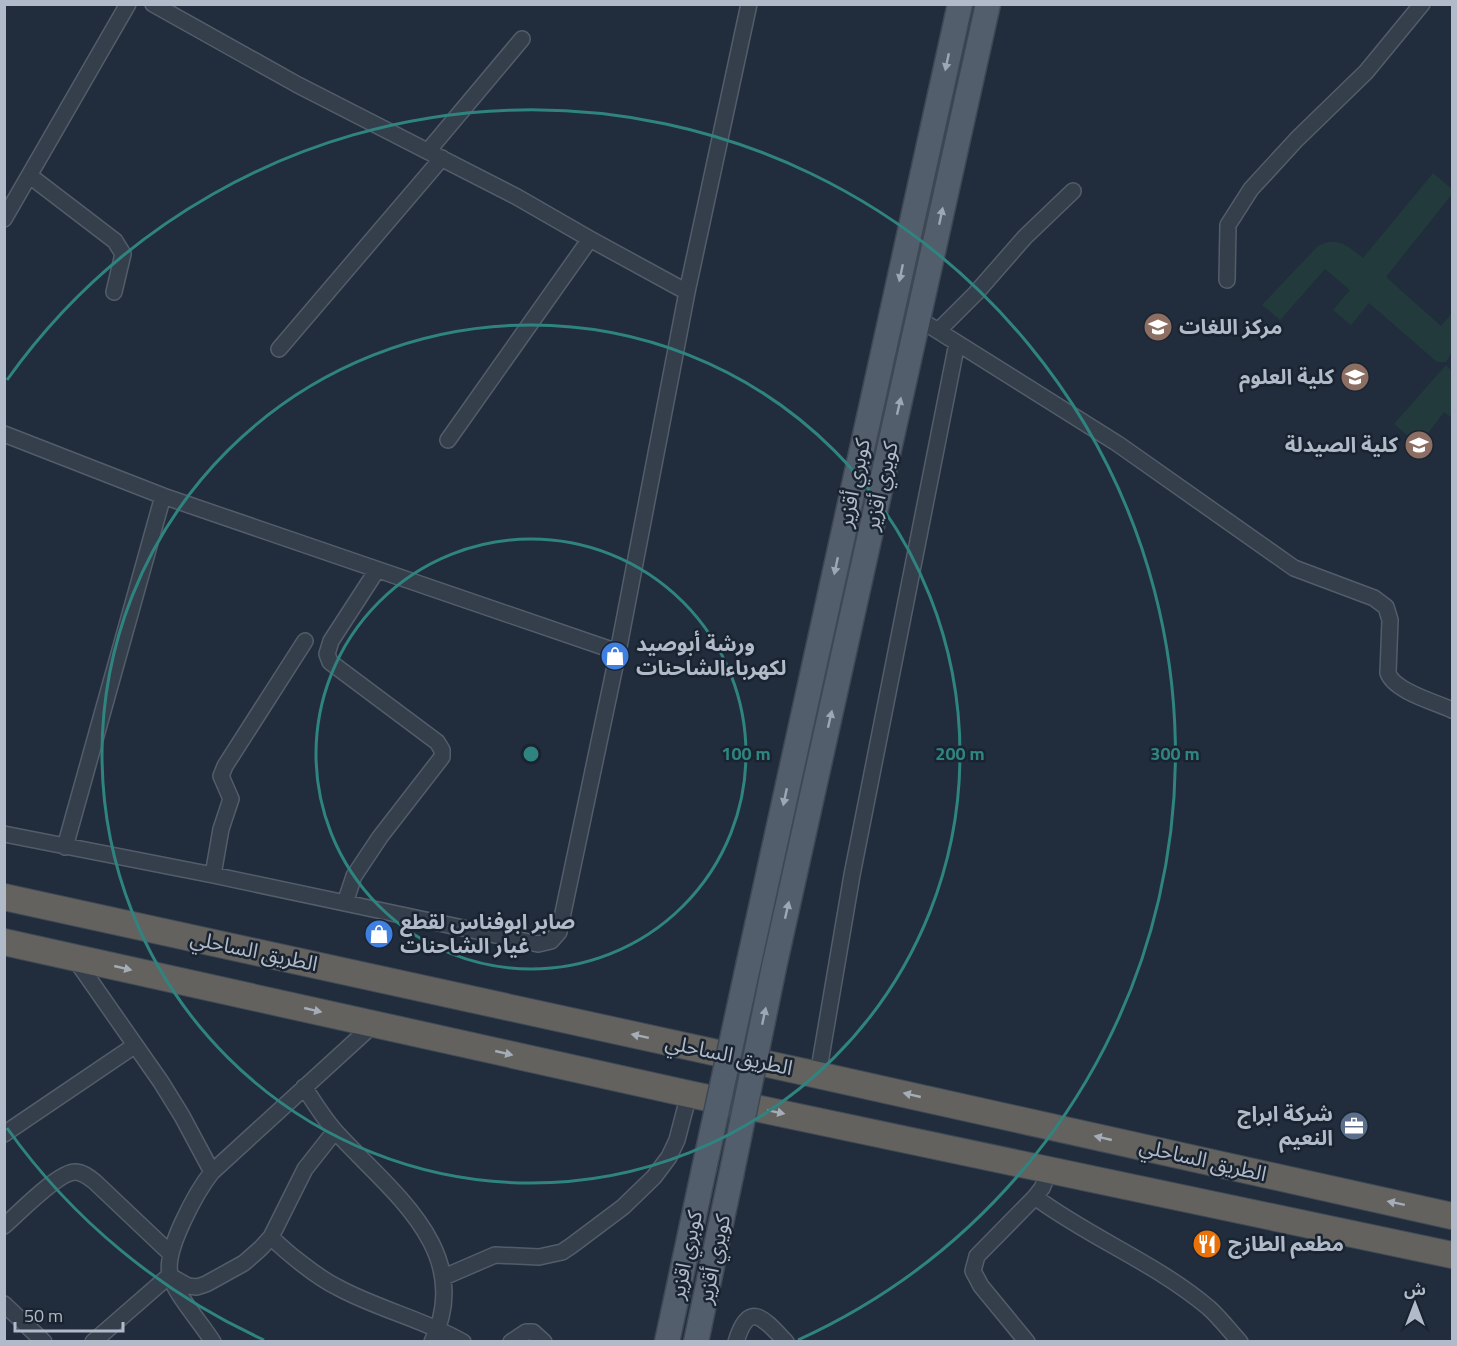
<svg xmlns="http://www.w3.org/2000/svg" width="1457" height="1346" viewBox="0 0 1457 1346" font-family="'Titillium Web','Noto Sans Arabic',sans-serif">
	<rect width="100%" height="100%" fill="#212d3c"/>
	<path fill="#233a3d" d="M1433 173 1452 189V194L1386 277 1441 326 1452 313V352L1446 362H1437L1369 303 1351 325 1333 310 1350 290 1325 269 1280 320 1262 305 1318 246C1337 235 1349 247 1363 258Z
		M1446 365 1452 371V418L1444 412 1419 445 1394 424Z"/>
	<g fill="none" stroke-linecap="round" stroke-linejoin="round">
		<g stroke="#535d6a" stroke-width="18">
			<path id="minor" d="M153 4 298 85 517 197 590 239 687 292
				M428 151 522 39
				M30 176 115 241 123 254 114 292
				M4 219 128 4
				M1227 280 1228 225 1251 189 1297 139 1366 72 1422 4
				M919 319 1118 444 1294 568 1374 598 1386 607 1390 620 1388 673C1394 691 1435 702 1452 710
				M938 331 976 293 1025 237 1073 191
				M279 349 442 158
				M4 434 163 496 618 652
				M448 440 590 239
				M4 834 213 875 538 944 551 941 559 932 618 652 687 292 749 4
				M65 847 163 496
				M213 875 221 829 231 799 221 776 225 766 305 641
				M345 903 354 876 380 837 442 757V750L437 742 330 662 327 654 331 641 377 570
				M73 956 161 1082 182 1116 212 1172
				M818 1075 852 875 957 343
				M304 1087C314 1102 324 1119 336 1132 390 1191 476 1251 432 1342
				M4 1134 134 1046
				M1035 1197C1090 1238 1156 1263 1209 1308 1220 1318 1230 1331 1240 1342
				M4 1226C18 1214 58 1172 75 1172 83 1172 90 1178 95 1182L171 1254
				M271 1237C287 1253 317 1277 337 1287 377 1309 423 1319 463 1342
				M172 1277 188 1286 197 1287 206 1284 244 1263 261 1248 271 1237 305 1169 335 1131
				M444 1277 495 1255 539 1257 562 1252 571 1246 623 1207 654 1177 669 1157 677 1140 689 1094
				M4 1304 44 1342
				M93 1342 170 1275
				M213 1342C203 1325 173 1292 170 1274 164 1250 197 1191 212 1172L374 1024
				M511 1342 526 1332H533L544 1342
				M736 1342C749 1298 765 1320 786 1342
				M1027 1342 981 1286 973 1271 977 1256 1035 1197 1042 1188 1050 1169"/>
		</g>
		<g stroke="#3e4855" stroke-width="27">
			<path id="primary" d="M749 962 960 4
				M774 967 988 4
				M667 1342 704 1169
				M696 1342 731 1176"/>
		</g>
		<g stroke="#404a57" stroke-width="28">
			<path id="trunk" d="M4 897 818 1075 1452 1216
				M4 942 689 1094 1452 1255"/>
		</g>
		<use href="#minor" stroke="#353f4c" stroke-width="15"/>
		<use href="#primary" stroke="#535e6c" stroke-width="24"/>
		<use href="#trunk" stroke="#63625f" stroke-width="26"/>
		<g stroke="#3e4855" stroke-width="27" stroke-linecap="butt">
			<path id="primary-bridge" d="M704 1169 749 962
				M731 1176 774 967"/>
		</g>
		<use href="#primary-bridge" stroke="#535e6c" stroke-width="24"/>
	</g>
	<defs><path id="oneway-solid" d="M-6-.8H1V-3.2L6.5 0L1 3.2V.8H-6Z" transform="scale(1.5)"/></defs>
	<g fill="#9da8b6">
		<use href="#oneway-solid" transform="translate(947 62) rotate(102)"/>
		<use href="#oneway-solid" transform="translate(941 216) rotate(-78)"/>
		<use href="#oneway-solid" transform="translate(901 273) rotate(102)"/>
		<use href="#oneway-solid" transform="translate(899 406) rotate(-77)"/>
		<use href="#oneway-solid" transform="translate(836 566) rotate(102)"/>
		<use href="#oneway-solid" transform="translate(830 719) rotate(-77)"/>
		<use href="#oneway-solid" transform="translate(785 797) rotate(102)"/>
		<use href="#oneway-solid" transform="translate(787 910) rotate(-77)"/>
		<use href="#oneway-solid" transform="translate(764 1016) rotate(-78)"/>
	</g>
	<g fill="#a4adb8">
		<use href="#oneway-solid" transform="translate(123 968) rotate(13)"/>
		<use href="#oneway-solid" transform="translate(313 1010) rotate(13)"/>
		<use href="#oneway-solid" transform="translate(640 1036) rotate(-168)"/>
		<use href="#oneway-solid" transform="translate(504 1053) rotate(13)"/>
		<use href="#oneway-solid" transform="translate(912 1095) rotate(-167)"/>
		<use href="#oneway-solid" transform="translate(776 1112) rotate(12)"/>
		<use href="#oneway-solid" transform="translate(1103 1138) rotate(-167)"/>
		<use href="#oneway-solid" transform="translate(1396 1203) rotate(-168)"/>
	</g>
	<g fill="none" stroke="#2f8480" stroke-width="3">
		<circle cx="531" cy="754" r="215"/>
		<circle cx="531" cy="754" r="429"/>
		<path d="M264 1340A644 644 0 0 1 7 1128M7 380A644 644 0 1 1 798 1340"/>
	</g>
	<defs>
		<g id="university-disc" transform="scale(1.5)"><circle r="9.5" fill="#8d6e63" stroke="#1a2431"/><path d="M0-5L7-2L0 1L-7-2ZM-4 1L0 2.5L4 1V4Q0 6-4 4Z" fill="#fff"/></g>
		<g id="shop-disc" transform="scale(1.5)"><circle r="9.5" fill="#3f7fe0" stroke="#1a2431"/><path d="M-5-2.5h2.3a2.7 3.5 0 0 1 5.4 0H5L5.5 6h-11ZM-1.5-2.5h3a1.5 2.3 0 0 0-3 0Z" fill="#fff"/></g>
		<g id="office-disc" transform="scale(1.5)"><circle r="9.5" fill="#5c6f8a" stroke="#1a2431"/><path d="M-6-3h4V-5.5h4V-3h4V5H-6ZM-1-4.5V-3h2v-1.5ZM-6 0V1H6V0Z" fill="#fff"/></g>
		<g id="restaurant-disc" transform="scale(1.5)"><circle r="9.5" fill="#e8710a" stroke="#1a2431"/><path d="M-5-6h1v4h1v-4h1v4h1v-4h1v5L-1.5 .5V6h-2V.5L-5-1ZM5-6V6H3V1.5H1.5Q1.5-4 5-6Z" fill="#fff"/></g>
	</defs>
	<g fill-rule="evenodd">
		<use href="#university-disc" x="1158" y="327"/>
		<use href="#university-disc" x="1355" y="377"/>
		<use href="#university-disc" x="1419" y="445"/>
		<use href="#shop-disc" x="615" y="656"/>
		<use href="#shop-disc" x="379" y="934"/>
		<use href="#office-disc" x="1354" y="1126"/>
		<use href="#restaurant-disc" x="1207" y="1244"/>
	</g>
	<g text-anchor="middle" stroke-width="5" stroke-linejoin="round" paint-order="stroke">
		<g font-size="21" font-weight="bold" fill="#b0bac8" stroke="#1a2431" text-anchor="start">
			<text x="1179" y="334">مركز اللغات</text>
			<text x="1334" y="384" text-anchor="end">كلية العلوم</text>
			<text x="1398" y="452" text-anchor="end">كلية الصيدلة</text>
			<text x="636" y="651">ورشة أبوصيد<tspan x="636" dy="24">لكهرباءالشاحنات</tspan></text>
			<text x="400" y="929">صابر ابوفناس لقطع<tspan x="400" dy="24">غيار الشاحنات</tspan></text>
			<text x="1333" y="1121" text-anchor="end">شركة ابراج<tspan x="1333" dy="24">النعيم</tspan></text>
			<text x="1228" y="1251">مطعم الطازج</text>
		</g>
		<g font-size="21" fill="#b0bac8" stroke="#1a2431">
			<text transform="translate(854 483) rotate(-78)" y="7">كوبري أقزير</text>
			<text transform="translate(881 486) rotate(-77)" y="7">كويري أقزير</text>
			<text transform="translate(254 951) rotate(12)" y="7">الطريق الساحلي</text>
			<text transform="translate(729 1055) rotate(12)" y="7">الطريق الساحلي</text>
			<text transform="translate(1203 1160) rotate(13)" y="7">الطريق الساحلي</text>
			<text transform="translate(686 1255) rotate(-78)" y="7">كوبري اقزير</text>
			<text transform="translate(714 1259) rotate(-78)" y="7">كويري أقزير</text>
		</g>
	</g>
	<circle cx="531" cy="754" r="9" fill="#2f8480" stroke="#1a2431" stroke-width="3"/>
	<g font-size="18" text-anchor="middle" font-weight="bold" fill="#2f8480" stroke="#1a2431" stroke-width="5" stroke-linejoin="round" paint-order="stroke">
		<text x="746" y="760">100 m</text>
		<text x="960" y="760">200 m</text>
		<text x="1175" y="760">300 m</text>
	</g>
	<rect width="1457" height="1346" fill="none" stroke="#b0bac8" stroke-width="12"/>
	<g transform="translate(1415 1304)" stroke="#1a2431" stroke-width="4.5" paint-order="stroke">
	<path d="M0-4.5L10 22L0 15L-10 22Z" fill="#b0bac8"/>
	<text y="-9" font-size="16" font-weight="bold" text-anchor="middle" fill="#b0bac8">ش</text>
	</g>
	<path d="M15 1322v9h108v-9" fill="none" stroke="#b0bac8" stroke-width="3"/>
	<text x="24" y="1322" font-size="18" fill="#b0bac8" stroke="#1a2431" stroke-width="4.5" paint-order="stroke">50 m</text>
</svg>
